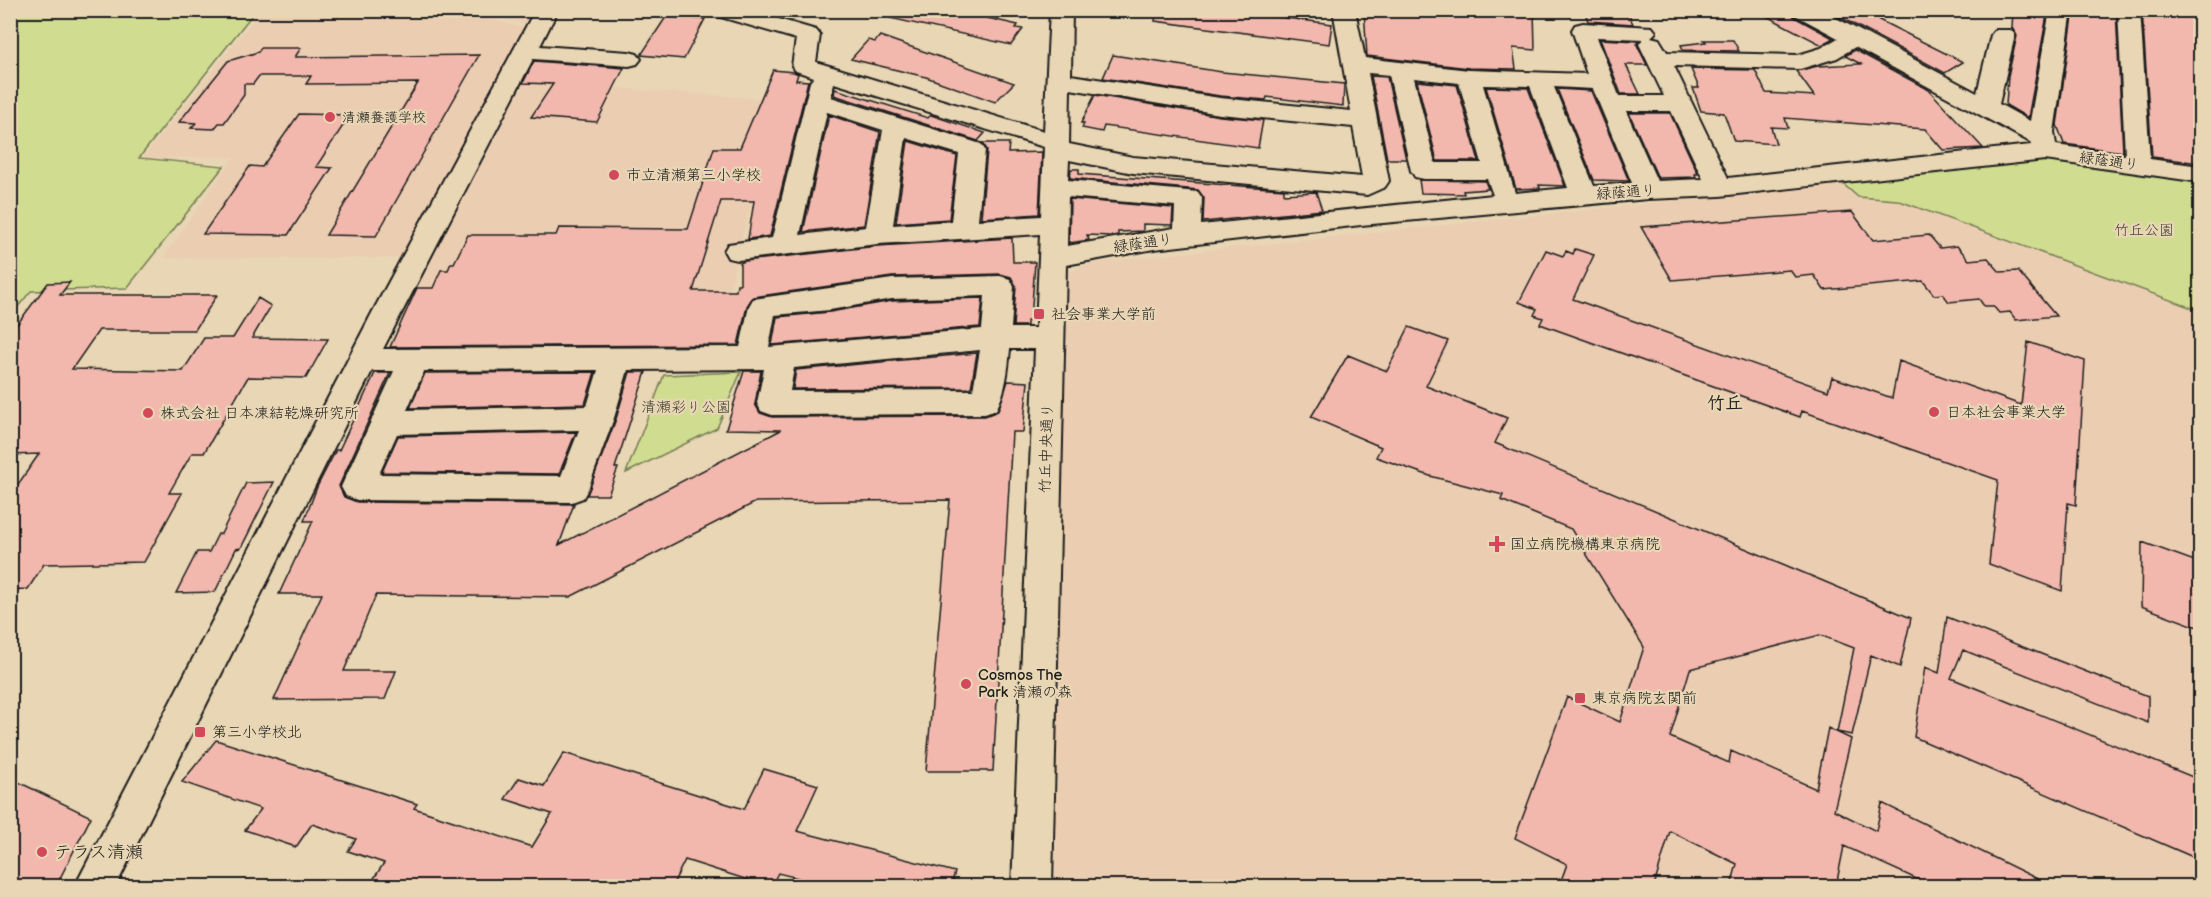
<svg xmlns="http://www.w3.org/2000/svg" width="2211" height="897" viewBox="0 0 2211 897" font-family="'Balsamiq Sans','Klee One',sans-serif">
	<rect width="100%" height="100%" fill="#e8d6b4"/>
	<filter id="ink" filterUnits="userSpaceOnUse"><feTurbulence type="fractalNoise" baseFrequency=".0167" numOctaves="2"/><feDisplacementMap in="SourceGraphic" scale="12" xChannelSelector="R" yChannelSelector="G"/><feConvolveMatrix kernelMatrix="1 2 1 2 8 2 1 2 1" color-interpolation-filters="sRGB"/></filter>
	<g filter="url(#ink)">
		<path fill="#ebcdb2" d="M261 11H461L529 30 410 258H163L234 157 143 158Z
			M477 11H540L532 26Z
			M518 81 777 100 721 320 398 318Z
			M1842 183 1858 197 1896 200 2200 311V886H1055L1067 273 1090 263Z"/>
		<path fill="#d0dc8f" stroke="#767c56" stroke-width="1.5" d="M11 11H255L139 158 224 166 127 288 31 291 11 315Z
			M747 11H814L788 22Z
			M2053 158 2200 181V311L1897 200 1858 197 1842 183Z
			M741 372 717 428 626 473 664 375Z"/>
		<path fill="#f2b8ad" stroke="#1c1c1c" stroke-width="1.5" d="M891 10H952L1018 25 1016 28 1023 29 1011 45 890 18Z
			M1156 10H1226L1332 24 1329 44 1155 21Z
			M1364 10H1534L1535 50 1513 48 1516 69 1469 68 1367 56Z
			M1584 10H1623L1624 15H1629L1633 24 1588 21Z
			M1755 10H1790L1794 17 1833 38 1822 45Z
			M1827 10H1860L1881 18 1879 20 1963 62 1945 73Z
			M2013 10H2048L2028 118 2006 105 2008 76 2017 36 2012 28Z
			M2074 10H2116L2123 152 2064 144 2057 125Z
			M2142 10H2183L2189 17 2198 20 2200 163 2152 157Z
			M666 17 705 19 684 59 641 55Z
			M880 36 1014 83 995 102 926 77 851 59 868 40 875 42Z
			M1600 39 1638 41 1637 45 1647 65H1626L1640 94H1621Z
			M1704 40H1733L1739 51 1683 50 1681 45 1706 42Z
			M261 48H301L295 57 479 55 376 236 326 235 418 83 306 84 311 76H259L253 84H244V95L224 123H219L214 129 191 128 196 123 179 122 228 61 258 52Z
			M1855 50 1929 90 1983 148 1943 150 1925 129 1785 118 1788 128 1771 127 1776 144 1734 141 1724 113 1701 111 1693 88H1699L1691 69 1755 70 1766 93 1814 96 1796 71 1818 66 1861 64 1845 56Z
			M1113 55 1222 72 1344 84 1343 106 1267 97 1266 100 1220 96 1103 78Z
			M534 61 624 68 597 122 531 117 553 84 523 83Z
			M773 70 794 72 798 74 796 80 808 81 770 236 748 239 754 201H721L693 291H736L737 284H740V263L745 261 878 246 1012 238 1013 262H1035L1031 320 1027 321V326H1013L1016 286 1011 277 1000 274 892 277 753 297 747 306 738 345 390 347 417 288H433L441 270H448L451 263H454L468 235H556L559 228 688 229 714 148H740Z
			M1371 76 1387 77 1406 159H1387Z
			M1417 81 1457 85 1479 161H1437Z
			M1486 87 1528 88 1565 186 1539 185 1540 188 1516 189Z
			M835 89 928 118 931 115 985 133 978 141 834 95Z
			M1557 89 1591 91 1629 181 1594 180Z
			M1095 95 1220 116 1263 120 1258 148 1104 126 1102 132 1082 128 1084 123H1081Z
			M1629 113H1670L1698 174H1695L1696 177 1658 178Z
			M299 114 350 115 316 167 332 168 288 235 203 234 250 166 262 167Z
			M829 115 880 132 864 225 803 232Z
			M908 141 957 156 949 219 896 223Z
			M983 143H1009L1008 153 1042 152 1039 214 981 218 987 150Z
			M1071 169H1079V174L1284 189V194L1316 192 1322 210 1203 222 1204 198 1198 190 1070 178Z
			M1419 180 1485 181 1488 189 1463 191 1464 194 1421 193Z
			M1070 199 1173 208 1172 225 1143 224V231L1118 232V235L1112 236 1087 235 1089 240 1069 243Z
			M1852 212 1873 240 1929 235 1940 248 1957 246 1969 260 1988 258 2000 272 2018 271 2056 316 2016 320 2010 312 1999 313 1993 306H1984L1979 299 1949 302 1943 294 1934 295 1923 281 1824 290 1814 275 1795 277 1790 270 1672 280 1641 227Z
			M1575 249 1594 255 1573 299 1828 391 1832 377 1892 398 1899 361 2021 405 2028 342 2085 361 2076 505 2068 503 2062 591 1989 564 1998 480 1802 411 1800 417 1540 324 1543 318 1534 315 1537 309 1519 302 1546 250 1563 256 1566 251 1573 254Z
			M70 282 60 295H217L195 330H99L72 369 183 371 204 338H233L258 298 271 306 252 338 328 339 306 378 248 377 204 453H192L169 493H182L144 562 44 564 28 589 10 590V496L39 454 10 455V334L48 283Z
			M983 298 980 327 772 345 777 317 830 312 892 301Z
			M1409 327 1448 341 1426 386 1507 418 1495 443 1911 618 1900 667 1871 655 1852 735 1837 732 1854 648 1820 635 1690 669 1670 737 1729 763 1731 751 1816 789 1828 728 1851 739 1834 810 1876 831 1882 803 2052 886H1932L1844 846 1836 886H1731L1737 864 1670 831 1654 886H1559L1567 864 1515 838 1567 697 1620 722 1644 647 1571 529 1501 500 1503 495 1430 476 1376 457 1381 447 1311 417 1348 355 1387 371Z
			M977 353 971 388 793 389 796 370Z
			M744 371H761L755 404 760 413 772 417 985 416 998 411 1008 381 1028 382 1023 432H1012L993 771H926L950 500 756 502 570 597 376 595 344 671H396L385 699 274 700 322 594H279L313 521H304L317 487 336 450H339L375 373H390L339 486 344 497 357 502 574 504 559 545 781 430 726 429Z
			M595 372 585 404 410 408 425 373Z
			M630 372H646L615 468H618L608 495H587L616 419Z
			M576 432 559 474 382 472 398 436Z
			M274 482 241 548 236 549 215 592 176 593 197 552H209L218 534H221L246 483Z
			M2142 542 2200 563V628L2141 606Z
			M1947 617 2148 696V723L1963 650 1951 678 2200 780V860L1914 737 1925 667 1939 673Z
			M216 740 417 804 414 808 532 847 552 814 505 799 519 778 544 786 564 753 744 809 764 769 818 785 797 831 955 872 951 886H830L778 873 771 886H767L685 860 672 886H369L384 863 348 851 356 839 312 824 296 847 245 830 261 809 182 782Z
			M10 778 91 817 56 886H10Z"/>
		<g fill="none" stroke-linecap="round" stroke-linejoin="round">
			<g stroke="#1c1c1c" stroke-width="4">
				<path id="minor" d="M535 10H558L540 46 629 52 637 54 641 59 637 64 629 66 533 59 383 349 740 347 749 306 753 299 892 279 1000 276 1010 279 1014 286 1011 328H1036L1040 234 878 244 738 260 728 258 724 251 728 244 772 238 810 82 814 77 796 71 792 66 796 39 714 15 711 10H748L816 30 820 35 816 62 1044 131 1050 10H1072L1071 75 1220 98 1351 111 1333 10H1355L1365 58 1469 70 1587 74 1572 30 1575 25 1583 23 1652 27 1656 32 1651 37 1659 39 1667 52 1798 55 1821 48 1838 38 1795 15 1792 10H1821L1977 93 1991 35 1995 30H2011L2015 35 1999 104 2030 121 2050 10H2072L2054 132 2056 145 2125 155 2118 10H2140L2150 159 2200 166V182L2045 160 1720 196 1648 199 1361 225 1154 249 1066 265 1052 886H1012L1035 349H1010C1008 370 1006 391 996 410L985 414 772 415 761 411 757 403 764 369 628 370 614 418 588 489 583 498 572 502 357 500 346 496 341 487 394 371H372L116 886H75L372 313ZM1597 37 1643 39 1639 44 1664 96H1619ZM1855 47 2030 142 2031 145 1728 178 1674 66 1800 69 1837 58ZM1368 73 1389 75 1411 171 1415 177 1424 179H1487L1493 195 1201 225 1202 198 1198 192 1068 180 1069 160 1133 173 1367 195 1385 187 1389 181ZM1414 78 1459 83 1482 163H1435ZM834 83 1044 147 1041 216 978 220 985 150 981 144 831 97ZM1483 85 1530 86 1568 188 1515 193ZM1554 87 1593 89 1632 183 1594 186ZM1070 89 1220 114 1353 127 1362 177 1133 157 1069 144ZM1626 111H1671L1703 179 1657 181ZM827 112 883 130 866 227 800 235ZM906 138 959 154 951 221 893 225ZM1068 197 1175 206 1174 228 1067 246ZM985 296 982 329 769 347 775 315 830 310 892 299ZM980 350 973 390 790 391 794 368ZM598 370 587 406 407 410 424 371ZM579 430 561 476 379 474 397 434Z
					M2187 10H2200V18L2190 15Z"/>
			</g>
			<use href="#minor" fill="#e8d6b4" fill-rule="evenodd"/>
		</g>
	</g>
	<g fill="#d1495b" stroke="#e8d6b4" stroke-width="2">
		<circle cx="330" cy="117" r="6"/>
		<circle cx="614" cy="175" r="6"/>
		<rect x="1033" y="308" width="12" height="12" rx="3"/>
		<circle cx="1934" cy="412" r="6"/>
		<circle cx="148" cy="413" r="6"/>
		<path d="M1494 535h6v6h6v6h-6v6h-6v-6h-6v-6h6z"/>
		<circle cx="966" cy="684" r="6"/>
		<rect x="1574" y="692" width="12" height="12" rx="3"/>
		<rect x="194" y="726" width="12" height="12" rx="3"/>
		<circle cx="42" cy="852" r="6"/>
	</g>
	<g text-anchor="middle" stroke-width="4.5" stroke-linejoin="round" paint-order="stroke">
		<g font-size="14" fill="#1c1c1c" stroke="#e8d6b4" text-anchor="start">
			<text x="342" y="122">清瀬養護学校</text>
		</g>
		<g font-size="15" fill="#1c1c1c" stroke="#e8d6b4">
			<text transform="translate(2109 161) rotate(8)" y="5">緑蔭通り</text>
			<text transform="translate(1626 192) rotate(-4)" y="5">緑蔭通り</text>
			<text transform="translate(1143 243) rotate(-8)" y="5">緑蔭通り</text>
			<text transform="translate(1046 448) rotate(-88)" y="5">竹丘中央通り</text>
		</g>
		<g font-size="15" fill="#1c1c1c" stroke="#e8d6b4" text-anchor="start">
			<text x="626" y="180">市立清瀬第三小学校</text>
			<text x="1051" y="319">社会事業大学前</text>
			<text x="1946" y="417">日本社会事業大学</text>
			<text x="160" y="418">株式会社 日本凍結乾燥研究所</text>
			<text x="1510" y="549">国立病院機構東京病院</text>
			<text x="978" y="680">Cosmos The<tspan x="978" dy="17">Park 清瀬の森</tspan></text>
			<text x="1592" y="703">東京病院玄関前</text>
			<text x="212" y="737">第三小学校北</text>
		</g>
		<g font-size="15" fill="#404233" stroke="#e8d6b4">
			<text x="2144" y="235">竹丘公園</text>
			<text x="686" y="412">清瀬彩り公園</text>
		</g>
		<g font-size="18" font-weight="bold" fill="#1c1c1c" stroke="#e8d6b4">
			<text x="1725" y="409">竹丘</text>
		</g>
		<g font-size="18" fill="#1c1c1c" stroke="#e8d6b4" text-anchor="start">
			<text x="54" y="858">テラス清瀬</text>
		</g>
	</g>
	<rect width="2211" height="897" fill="none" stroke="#e8d6b4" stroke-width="36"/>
	<rect x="18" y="18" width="2175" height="861" fill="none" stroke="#1c1c1c" stroke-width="2" filter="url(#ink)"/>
</svg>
